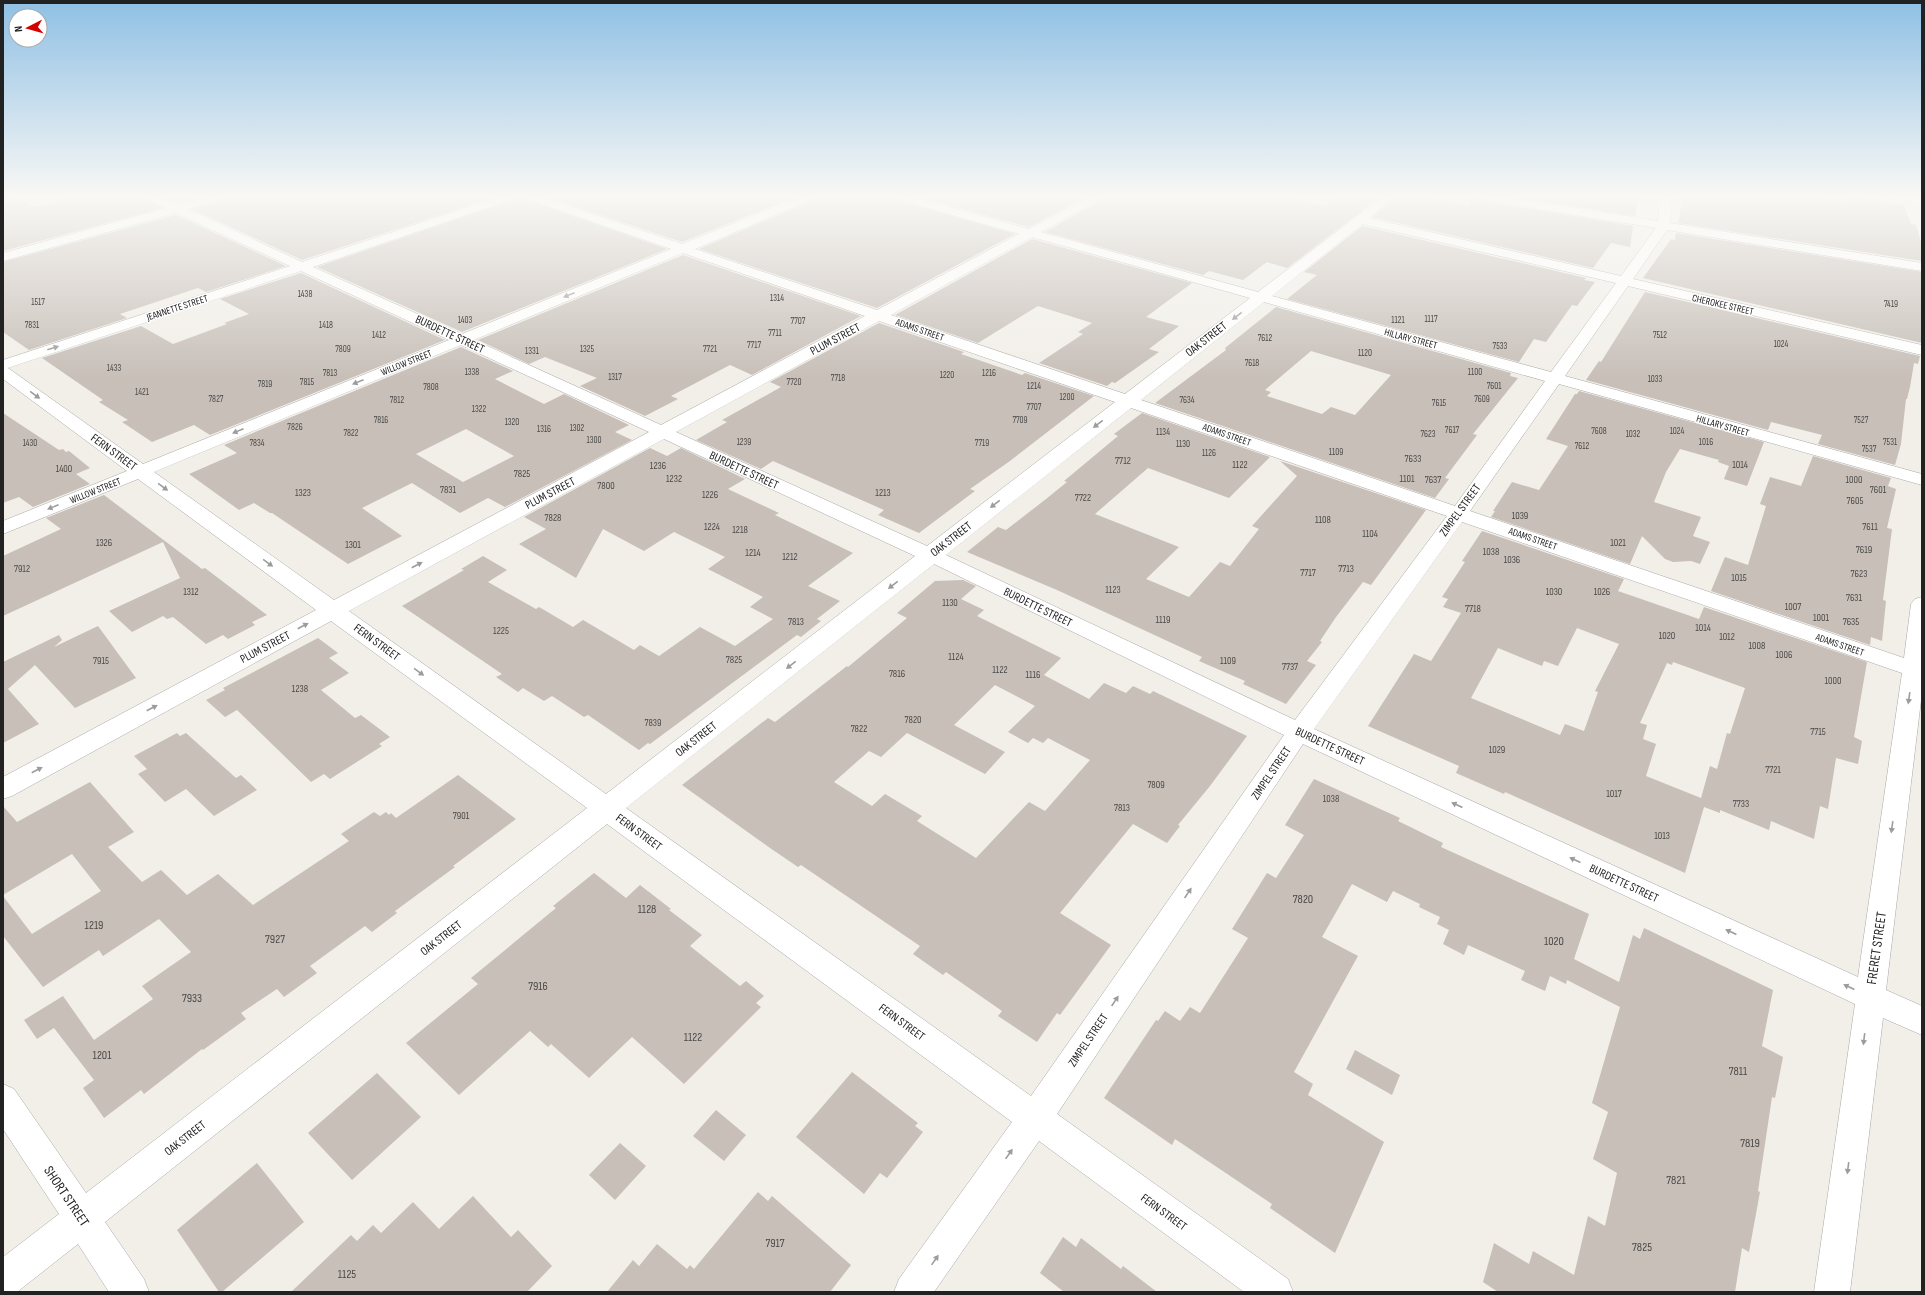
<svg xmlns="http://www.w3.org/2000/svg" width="1925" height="1295" viewBox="0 0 1925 1295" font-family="'Sofia Sans Condensed',sans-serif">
	<rect width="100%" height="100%" fill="#f2efe9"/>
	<path fill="#c7bfb8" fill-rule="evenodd" d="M3 197H16L35 207 75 197H144L146 200 162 208 3 251Z
		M163 197H201L178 203Z
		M226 197H495L302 260 192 209 223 200Z
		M517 197H524L527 200 667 249 462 332 317 267 514 200Z
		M546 197H795L682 242Z
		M816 197H893L896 200 1015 234 877 308 699 249 814 200Z
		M918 197H1086L1029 227Z
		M1104 197H1283L1323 206 1336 197H1380L1287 268 1267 262 1243 280 1209 271 1203 275 1045 232 1102 200Z
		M1396 197H1420L1469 205 1470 197H1476L1483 201 1633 226 1630 247 1611 243 1593 268 1372 217Z
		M1513 197H1638L1635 216Z
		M1683 197H1808L1847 203 1846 197H1850L1904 205 1911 224 1916 225 1922 245V261L1678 223Z
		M176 215 286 266 206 292 198 288 120 314 127 318 29 350 3 332V262Z
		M1362 226 1586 278 1584 280 1595 282 1577 306 1572 305 1546 342 1534 339 1519 362 1287 299 1317 275 1304 272Z
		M1676 233 1922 272V343L1643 278 1671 239 1675 240Z
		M1032 239 1192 283 1146 317 1179 326 1149 349 1159 352 1115 383 1112 382 1107 386 1039 363 1083 334 1078 332 1092 323 1038 306 978 343 895 315Z
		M683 255 861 316 752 375 730 365 671 396 678 399 645 416 580 386 597 378 545 357 529 364 478 340Z
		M301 273 445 340 210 435 194 425 152 442 122 422 128 420 99 402 103 400 42 358 141 326 173 344 227 324 224 323 249 314 220 299Z
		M1645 292 1920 356 1918 364 1914 363 1910 387 1907 399H1906L1901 444 1895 465 1818 444 1822 435 1771 422 1768 430 1586 380 1599 361 1601 362Z
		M1276 307 1511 373 1510 376 1518 378 1473 434 1477 435 1445 478 1449 479 1435 498 1155 403 1226 350 1225 348ZM1311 351 1391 375 1355 415 1331 407 1322 414 1267 396 1271 392 1265 390Z
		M879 323 964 352 961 354 1022 375 1025 373 1094 396 1010 461 970 489 975 491 919 533 878 515 884 510 773 461 761 469 696 440 727 422 722 420 781 387 770 382Z
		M461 347 513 371 495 379 544 404 564 394 629 425 615 432 632 440 505 507 488 498 460 513 412 483 362 508 402 536 348 564 272 513H270L254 503 239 510 189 474 237 453 224 445ZM466 429 514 456 463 482 416 454Z
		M1579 391 1764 442 1747 486 1724 479 1729 466 1718 462 1719 460 1680 449 1666 472 1654 502 1701 517 1693 536 1710 542 1700 564 1691 561 1673 562 1665 559 1642 536 1630 564 1491 517 1495 511H1493L1512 482 1539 490 1568 446 1546 439 1575 394H1577Z
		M3 413 59 450 63 449 66 452 69 451 90 468 76 474 90 484 33 507 19 497 3 503Z
		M1142 413 1270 457 1229 498 1148 468 1095 514 1179 547 1146 579 1189 597 1220 562 1230 566 1259 529 1252 526 1297 476 1280 461 1426 510 1371 585 1363 582 1336 617 1320 641 1322 642 1307 661 1316 665 1286 704 1243 684 1245 681 1199 661 1202 657 1057 590 967 552 998 527 1006 530 1046 499 1067 482 1064 481 1118 436 1114 434Z
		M650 448 667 456 681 448 745 479 728 489 779 513 775 515 853 553 808 586 840 601 817 619 821 621 801 637 797 635 650 744 648 743 639 750 588 715 584 717 552 696 544 701 523 688 518 692 496 677 502 674 402 606 464 570 461 569 483 556 507 570 488 582 536 609 539 607 573 627 583 620 634 650 640 645 659 656 700 627 735 646 773 619 750 607 763 597 708 569 725 557 674 532 644 551 603 529 576 578 519 544 546 529 524 517Z
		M1813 456 1891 478 1888 486 1896 489 1887 528 1892 529 1883 600 1886 601 1882 641 1871 637 1870 645 1711 591 1725 557 1748 565 1766 506 1760 504 1770 477 1801 486Z
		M104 495 202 569 205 568 267 615 252 622 255 625 228 639 223 635 206 644 173 617 167 619 163 616 132 632 109 611 180 578 163 542 3 616V556L61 529 46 518Z
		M1482 531 1624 579 1618 591 1699 619 1704 607 1867 662 1854 737 1862 741 1858 764 1836 758 1828 809 1820 806 1814 839 1771 821 1769 830 1720 810V813L1704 807 1685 873 1505 792 1504 794 1456 773 1459 766 1368 726 1414 654 1431 661 1461 613 1443 607 1448 599 1442 597 1465 562 1462 561ZM1577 628 1619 644 1595 691 1598 692 1584 731 1565 724 1560 735 1471 698 1498 648 1542 666 1544 661 1558 666ZM1673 662 1745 688 1730 734 1727 733 1717 769 1710 766 1701 798 1646 776 1656 744 1643 739 1647 725 1640 723 1667 663 1672 665Z
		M963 580 976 586 961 599 984 610 977 616 1061 658 1044 675 1089 699 1104 683 1126 693 1133 686 1150 694 1153 691 1247 736 1210 786 1178 825 1180 826 1167 843 1133 824 1060 913 1111 945 1060 1015 1057 1013 1037 1042 998 1016 1002 1011 946 972 943 975 913 954 920 946 801 865 798 867 770 848 682 785 768 718 775 722 847 666 848 667 907 618 897 613 935 581ZM995 685 1035 706 1008 732 1028 743 1033 738 1043 743 1048 738 1090 760 1045 811 1029 802 976 858 917 821 922 816 885 794 872 806 834 782 869 751 881 757 907 733 985 774 1005 752 954 725Z
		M98 626 136 678 75 708 35 665 8 689 39 724 3 743V662L59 635 62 640 54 647Z
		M318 638 338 653 329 658 349 673 321 690 355 718 361 715 390 737 379 744 382 746 330 779 324 774 311 782 237 710 225 717 206 700 225 690 223 688Z
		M177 733 180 736 186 733 236 778 241 775 257 790 214 816 186 789 165 802 138 774 147 769 134 756Z
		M458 775 516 819 453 866 455 867 395 911 397 913 372 932 365 926 310 966 317 973 284 997 277 989 241 1013 246 1019 203 1050 202 1049 144 1094 141 1090 104 1118 83 1088 94 1080 54 1028 37 1039 24 1020 63 996 94 1040 153 999 142 986 191 952 159 919 103 956 99 950 43 987 3 936V896L32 934 101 891 72 854 3 895V806L17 822 90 782 134 832 108 847 142 882 161 870 187 895 218 874 253 905 349 841 341 834 374 812 380 816 386 812 389 815 391 813 396 818Z
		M1314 779 1400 818 1398 821 1443 843 1441 847 1589 914 1574 959 1619 982 1633 935 1640 939 1644 928 1773 990 1762 1046 1783 1057 1775 1098 1772 1097 1758 1191 1760 1192 1749 1252 1742 1248 1735 1292H1498L1483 1282 1494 1243 1529 1264 1533 1251 1574 1275 1588 1216 1605 1226 1617 1173 1593 1159 1608 1112 1592 1103 1620 1007 1567 980 1566 984 1550 976 1545 991 1521 980 1525 971 1468 945 1464 955 1443 944 1449 930 1437 924 1440 917 1419 907 1420 904 1393 891 1387 902 1352 884 1322 937 1358 956 1294 1072 1313 1084 1308 1095 1384 1142 1335 1253 1270 1208 1272 1204 1175 1139 1172 1145 1104 1098 1156 1020 1158 1021 1165 1011 1180 1021 1190 1007 1200 1013 1248 938 1232 929 1267 873 1276 878 1304 835 1285 825Z
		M594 873 626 898 640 885 671 909 669 910 702 935 690 946 740 986 746 981 764 996 756 1003 761 1007 684 1084 632 1037 589 1078 551 1044 548 1047 530 1031 459 1095 406 1043 478 984 471 978 556 908 553 906Z
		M1355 1050 1400 1075 1392 1095 1346 1069Z
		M852 1072 918 1123 915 1126 923 1132 887 1178 880 1173 864 1194 796 1137Z
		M377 1073 421 1117 352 1180 308 1133Z
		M716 1110 746 1135 724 1161 693 1136Z
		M620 1143 646 1166 615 1200 589 1175Z
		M257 1163 304 1222 222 1292H219L177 1230Z
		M758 1192 768 1201 772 1196 851 1265 830 1292H607L633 1260 639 1266 657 1244 687 1269 690 1265 694 1269Z
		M473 1196 511 1237 518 1230 552 1266 527 1292H291L351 1235 357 1241 373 1225 381 1233 413 1202 439 1229Z
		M1063 1237 1076 1247 1081 1238 1121 1269 1123 1266 1157 1292H1064L1040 1273Z"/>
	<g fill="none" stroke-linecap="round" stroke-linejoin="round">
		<g stroke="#a9a9a9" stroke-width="1">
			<path id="street" d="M145 197H160L178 205 206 197H225L223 199 188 209 302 262 499 197H516L514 199 313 267 462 334 671 249 527 199 525 197H542L682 244 799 197H815L813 199 695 249 877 310 1019 234 896 199 894 197H913L1029 229 1089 197H1103L1101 199 1041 232 1258 292 1382 197H1395L1369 218 1621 276 1656 228 1483 200 1477 197H1504L1658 221 1660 197H1672L1670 223 1922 263V271L1667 230 1633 279 1922 345V355L1628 286 1565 376 1922 474V485L1559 384 1470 511 1904 658 1911 604 1915 599 1922 597V692L1886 990 1922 1006V1035L1883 1018 1850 1292H1814L1855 1004 1303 744 1057 1114 1288 1279 1293 1292H1244L1039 1141 934 1292H894L899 1279 1012 1122 607 824 105 1222 144 1279 149 1292H109L78 1244 17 1292H3V1257L59 1214 3 1129V1084L14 1089 86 1193 587 808 331 621 12 796 3 799V777L316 610 138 479 3 534V521L127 471 3 379V360L290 266 176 213 3 261V253L166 208 147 199ZM1362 224 1616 283 1551 372 1272 296ZM1032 237 1250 298 1125 394 891 315ZM683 253 865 316 661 425 474 340ZM301 271 449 340 143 464 8 368ZM1264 302 1545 381 1455 506 1141 400ZM879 321 1115 402 927 546 676 432ZM461 345 649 432 334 600 154 472ZM1131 408 1447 516 1295 720 946 555ZM664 439 915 556 606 794 349 611ZM1462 522 1902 673 1858 977 1314 729ZM934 564 1284 735 1031 1096 626 808Z
				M1887 197H1922V205L1893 200Z"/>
		</g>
		<use href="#street" fill="#fff" fill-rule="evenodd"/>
	</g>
	<defs><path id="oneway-solid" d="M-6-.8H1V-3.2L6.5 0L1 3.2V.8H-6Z"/></defs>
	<g fill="#9c9c9c">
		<use href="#oneway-solid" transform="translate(569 295) rotate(158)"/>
		<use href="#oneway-solid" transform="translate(1237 316) rotate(142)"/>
		<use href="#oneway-solid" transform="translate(53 348) rotate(-18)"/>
		<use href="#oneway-solid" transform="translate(358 382) rotate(158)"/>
		<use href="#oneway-solid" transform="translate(35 395) rotate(36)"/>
		<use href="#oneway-solid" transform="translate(1098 424) rotate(142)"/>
		<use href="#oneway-solid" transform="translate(238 431) rotate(158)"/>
		<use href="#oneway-solid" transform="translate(163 487) rotate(36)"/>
		<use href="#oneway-solid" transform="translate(995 504) rotate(142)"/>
		<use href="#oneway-solid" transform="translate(53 507) rotate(158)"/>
		<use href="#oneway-solid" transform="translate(268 563) rotate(36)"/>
		<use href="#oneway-solid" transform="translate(417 565) rotate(-28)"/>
		<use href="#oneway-solid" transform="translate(893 585) rotate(142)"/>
		<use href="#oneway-solid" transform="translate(303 626) rotate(-28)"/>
		<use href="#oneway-solid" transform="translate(791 665) rotate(142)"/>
		<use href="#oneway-solid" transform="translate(419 672) rotate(36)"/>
		<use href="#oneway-solid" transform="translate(1909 698) rotate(98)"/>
		<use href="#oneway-solid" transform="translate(152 708) rotate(-28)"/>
		<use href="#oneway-solid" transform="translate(37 770) rotate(-28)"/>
		<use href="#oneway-solid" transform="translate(1457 805) rotate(-155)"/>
		<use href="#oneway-solid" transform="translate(1892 827) rotate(98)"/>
		<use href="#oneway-solid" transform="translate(1575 860) rotate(-155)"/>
		<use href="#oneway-solid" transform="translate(1188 893) rotate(-56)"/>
		<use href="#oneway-solid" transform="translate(1731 932) rotate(-155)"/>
		<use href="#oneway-solid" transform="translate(1849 987) rotate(-155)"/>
		<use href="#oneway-solid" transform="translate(1115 1001) rotate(-56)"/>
		<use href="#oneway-solid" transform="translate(1864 1039) rotate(97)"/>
		<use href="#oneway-solid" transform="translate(1009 1154) rotate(-55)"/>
		<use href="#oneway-solid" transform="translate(1848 1168) rotate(97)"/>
		<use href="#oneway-solid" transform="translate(935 1260) rotate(-55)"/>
	</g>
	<linearGradient id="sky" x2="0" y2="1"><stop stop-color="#8fc0e4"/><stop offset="0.52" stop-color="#f9f8f5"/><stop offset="1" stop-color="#f9f8f5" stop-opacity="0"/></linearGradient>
	<rect width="1925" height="378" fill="url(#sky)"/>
	<g text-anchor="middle" stroke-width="3" stroke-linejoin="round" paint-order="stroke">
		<g font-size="9" fill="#4b4948">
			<text x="305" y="297">1438</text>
			<text x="777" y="301">1314</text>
			<text x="38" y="305">1517</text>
			<text x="1891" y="307">7419</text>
			<text x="1431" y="322">1117</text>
			<text x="465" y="323">1403</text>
			<text x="1398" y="323">1121</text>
			<text x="798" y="324">7707</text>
			<text x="32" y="328">7831</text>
			<text x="326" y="328">1418</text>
			<text x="775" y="336">7711</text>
			<text x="379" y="338">1412</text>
			<text x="1660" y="338">7512</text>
			<text x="1265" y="341">7612</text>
			<text x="1781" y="347">1024</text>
			<text x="754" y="348">7717</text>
			<text x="1500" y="349">7533</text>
			<text x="343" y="352">7809</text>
			<text x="587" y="352">1325</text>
			<text x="710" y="352">7721</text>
			<text x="532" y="354">1331</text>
			<text x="1365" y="356">1120</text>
			<text x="1252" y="366">7618</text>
			<text x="114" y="371">1433</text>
			<text x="472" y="375">1338</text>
			<text x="1475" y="375">1100</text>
			<text x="330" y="376">7813</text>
			<text x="989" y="376">1216</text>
			<text x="947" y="378">1220</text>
			<text x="615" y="380">1317</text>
			<text x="838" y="381">7718</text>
			<text x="1655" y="382">1033</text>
			<text x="307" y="385">7815</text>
			<text x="794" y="385">7720</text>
			<text x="265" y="387">7819</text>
			<text x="1034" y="389">1214</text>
			<text x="1494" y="389">7601</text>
			<text x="431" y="390">7808</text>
			<text x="142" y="395">1421</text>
			<text x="1067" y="400">1200</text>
			<text x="216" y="402">7827</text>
			<text x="1482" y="402">7609</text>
			<text x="397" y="403">7812</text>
			<text x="1187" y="403">7634</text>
			<text x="1439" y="406">7615</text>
			<text x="1034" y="410">7707</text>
			<text x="479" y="412">1322</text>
			<text x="381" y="423">7816</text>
			<text x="1020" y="423">7709</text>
			<text x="1861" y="423">7527</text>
			<text x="512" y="425">1320</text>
			<text x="295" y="430">7826</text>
			<text x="577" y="431">1302</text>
			<text x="544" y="432">1316</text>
			<text x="1452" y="433">7617</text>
			<text x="1599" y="434">7608</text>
			<text x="1677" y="434">1024</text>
			<text x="1163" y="435">1134</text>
			<text x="351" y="436">7822</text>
			<text x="1428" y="437">7623</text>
			<text x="1633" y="437">1032</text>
			<text x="594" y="443">1300</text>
			<text x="744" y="445">1239</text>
			<text x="1706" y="445">1016</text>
			<text x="1890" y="445">7531</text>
			<text x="30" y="446">1430</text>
			<text x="257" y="446">7834</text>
			<text x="982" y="446">7719</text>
			<text x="1183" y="447">1130</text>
			<text x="1582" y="449">7612</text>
			<text x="1869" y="452">7537</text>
			<text x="1336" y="455">1109</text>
			<text x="1209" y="456">1126</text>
		</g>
		<g font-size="10" fill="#222" stroke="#fff">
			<text transform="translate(1723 304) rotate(13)" y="4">CHEROKEE STREET</text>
			<text transform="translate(177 307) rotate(-18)" y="4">JEANNETTE STREET</text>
			<text transform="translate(920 329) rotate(19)" y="4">ADAMS STREET</text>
			<text transform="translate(1411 338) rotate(15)" y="4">HILLARY STREET</text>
			<text transform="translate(406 362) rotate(-22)" y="4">WILLOW STREET</text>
			<text transform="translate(1723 425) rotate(16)" y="4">HILLARY STREET</text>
			<text transform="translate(1227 434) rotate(19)" y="4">ADAMS STREET</text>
			<text transform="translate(95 490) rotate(-22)" y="4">WILLOW STREET</text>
			<text transform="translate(1533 538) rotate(19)" y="4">ADAMS STREET</text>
			<text transform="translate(1840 644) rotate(19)" y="4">ADAMS STREET</text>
		</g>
		<g font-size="10" fill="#4b4948">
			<text x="1413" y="462">7633</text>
			<text x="1123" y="464">7712</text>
			<text x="1240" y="468">1122</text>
			<text x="1740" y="468">1014</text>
			<text x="658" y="469">1236</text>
			<text x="64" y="472">1400</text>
			<text x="522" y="477">7825</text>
			<text x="674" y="482">1232</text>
			<text x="1407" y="482">1101</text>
			<text x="1433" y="483">7637</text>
			<text x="1854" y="483">1000</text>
			<text x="606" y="489">7800</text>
			<text x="448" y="493">7831</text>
			<text x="1878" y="493">7601</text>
			<text x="303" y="496">1323</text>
			<text x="883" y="496">1213</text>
			<text x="710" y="498">1226</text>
			<text x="1083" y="501">7722</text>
			<text x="1855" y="504">7605</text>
			<text x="1520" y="519">1039</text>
			<text x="553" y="521">7828</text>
			<text x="1323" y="523">1108</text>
			<text x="712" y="530">1224</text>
			<text x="1870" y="530">7611</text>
			<text x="740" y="533">1218</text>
			<text x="1370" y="537">1104</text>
			<text x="104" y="546">1326</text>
			<text x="1618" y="546">1021</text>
			<text x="353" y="548">1301</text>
			<text x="1864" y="553">7619</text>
			<text x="1491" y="555">1038</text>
			<text x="753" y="556">1214</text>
			<text x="790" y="560">1212</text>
			<text x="1512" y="563">1036</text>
			<text x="22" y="572">7912</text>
			<text x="1346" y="572">7713</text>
			<text x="1308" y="576">7717</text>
			<text x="1859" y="577">7623</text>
			<text x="1739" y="581">1015</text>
			<text x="1113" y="593">1123</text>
			<text x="191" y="595">1312</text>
			<text x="1554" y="595">1030</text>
			<text x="1602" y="595">1026</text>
			<text x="1854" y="601">7631</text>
			<text x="950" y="606">1130</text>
			<text x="1793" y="610">1007</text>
			<text x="1473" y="612">7718</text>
			<text x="1821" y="621">1001</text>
			<text x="1163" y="623">1119</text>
			<text x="796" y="625">7813</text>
			<text x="1851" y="625">7635</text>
			<text x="1703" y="631">1014</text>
			<text x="501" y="634">1225</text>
			<text x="1667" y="639">1020</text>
			<text x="1727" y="640">1012</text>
			<text x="1757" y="649">1008</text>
			<text x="1784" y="658">1006</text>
			<text x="956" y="660">1124</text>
			<text x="734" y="663">7825</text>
			<text x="101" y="664">7915</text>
			<text x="1228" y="664">1109</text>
			<text x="1290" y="670">7737</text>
			<text x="1000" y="673">1122</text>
			<text x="897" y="677">7816</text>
			<text x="1033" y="678">1116</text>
			<text x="1833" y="684">1000</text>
			<text x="300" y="692">1238</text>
			<text x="913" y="723">7820</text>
			<text x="653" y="726">7839</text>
			<text x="859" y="732">7822</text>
			<text x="1818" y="735">7715</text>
			<text x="1497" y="753">1029</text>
			<text x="1773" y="773">7721</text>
			<text x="1156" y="788">7809</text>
			<text x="1614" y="797">1017</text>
			<text x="1331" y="802">1038</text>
			<text x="1741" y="807">7733</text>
			<text x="1122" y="811">7813</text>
			<text x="461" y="819">7901</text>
			<text x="1662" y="839">1013</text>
		</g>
		<g font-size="12" fill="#222" stroke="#fff">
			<text transform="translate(450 334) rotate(25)" y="4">BURDETTE STREET</text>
			<text transform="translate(835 339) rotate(-28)" y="4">PLUM STREET</text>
			<text transform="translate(1206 339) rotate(-38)" y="4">OAK STREET</text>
			<text transform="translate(114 452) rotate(36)" y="4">FERN STREET</text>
			<text transform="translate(744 470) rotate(25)" y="4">BURDETTE STREET</text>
			<text transform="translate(550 493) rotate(-28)" y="4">PLUM STREET</text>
			<text transform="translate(1460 510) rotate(-54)" y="4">ZIMPEL STREET</text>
			<text transform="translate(951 539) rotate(-38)" y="4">OAK STREET</text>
			<text transform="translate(1038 607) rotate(26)" y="4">BURDETTE STREET</text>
			<text transform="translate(377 642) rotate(36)" y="4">FERN STREET</text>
			<text transform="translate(265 647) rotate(-28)" y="4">PLUM STREET</text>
			<text transform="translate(696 739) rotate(-38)" y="4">OAK STREET</text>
			<text transform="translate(1330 746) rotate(25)" y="4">BURDETTE STREET</text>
			<text transform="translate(1271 773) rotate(-56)" y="4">ZIMPEL STREET</text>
			<text transform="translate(639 832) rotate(36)" y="4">FERN STREET</text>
			<text transform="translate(1624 883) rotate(25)" y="4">BURDETTE STREET</text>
			<text transform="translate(441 938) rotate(-38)" y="4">OAK STREET</text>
			<text transform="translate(902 1022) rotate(36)" y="4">FERN STREET</text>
			<text transform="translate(1088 1040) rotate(-56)" y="4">ZIMPEL STREET</text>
			<text transform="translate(185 1138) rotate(-38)" y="4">OAK STREET</text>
			<text transform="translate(1164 1212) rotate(36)" y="4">FERN STREET</text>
		</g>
		<g font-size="12" fill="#4b4948">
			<text x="1303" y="903">7820</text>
			<text x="647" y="913">1128</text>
			<text x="94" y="929">1219</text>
			<text x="275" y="943">7927</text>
			<text x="1554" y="945">1020</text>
			<text x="538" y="990">7916</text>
			<text x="192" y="1002">7933</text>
			<text x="693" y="1041">1122</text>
			<text x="102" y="1059">1201</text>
			<text x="1738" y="1075">7811</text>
			<text x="1750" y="1147">7819</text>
			<text x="1676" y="1184">7821</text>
			<text x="775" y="1247">7917</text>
			<text x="1642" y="1251">7825</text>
			<text x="347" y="1278">1125</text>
		</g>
		<g font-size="14" fill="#222" stroke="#fff">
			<text transform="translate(1876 948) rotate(-82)" y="5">FRERET STREET</text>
			<text transform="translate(67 1196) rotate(56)" y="5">SHORT STREET</text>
		</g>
	</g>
	<rect width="1925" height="1295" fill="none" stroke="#222222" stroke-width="8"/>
	<g transform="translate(28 28) rotate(264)"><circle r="19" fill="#ffffff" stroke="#a7a7a7"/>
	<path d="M0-3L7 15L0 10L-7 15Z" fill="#d40000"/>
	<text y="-6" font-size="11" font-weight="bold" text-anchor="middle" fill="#222222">N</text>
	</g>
</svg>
